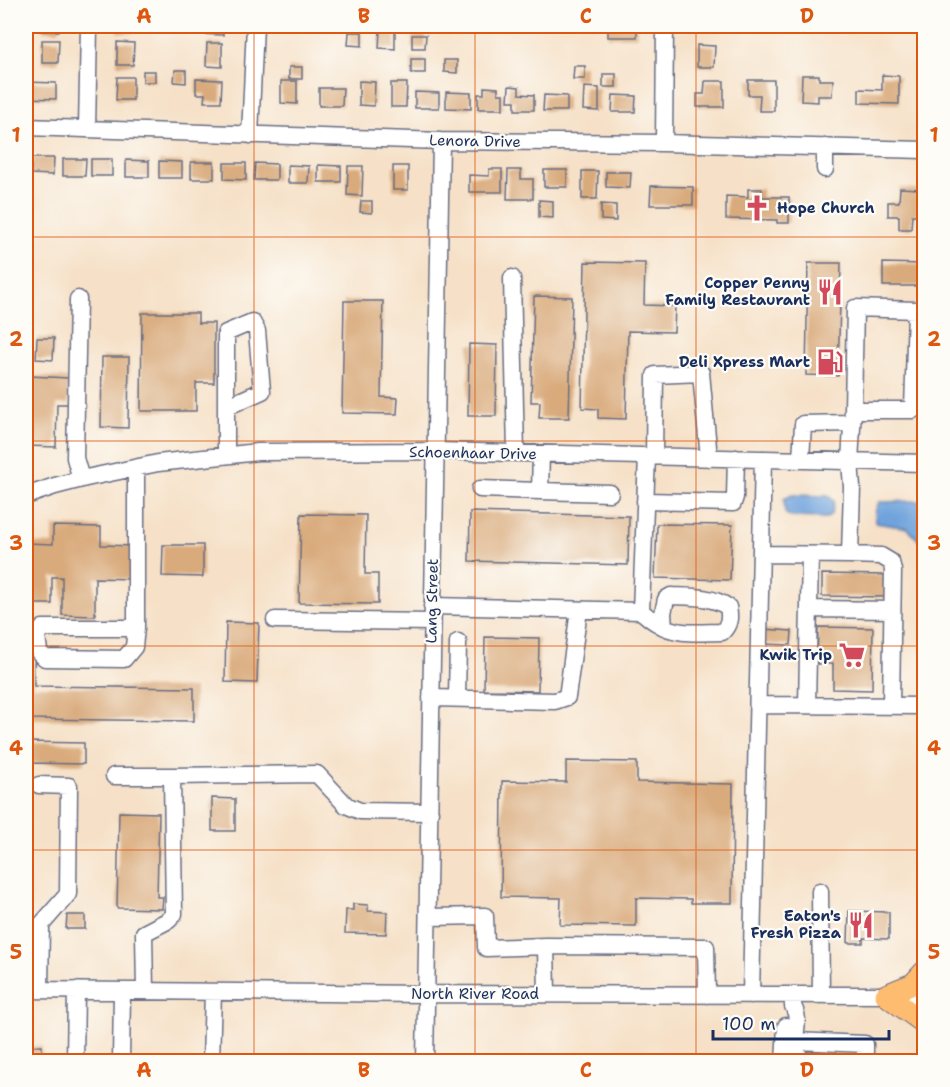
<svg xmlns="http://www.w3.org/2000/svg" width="950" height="1087" viewBox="0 0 950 1087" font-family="'Shantell Sans',sans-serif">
	<rect width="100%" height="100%" fill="#fdfcf7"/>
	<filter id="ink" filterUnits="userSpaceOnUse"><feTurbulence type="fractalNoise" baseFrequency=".0167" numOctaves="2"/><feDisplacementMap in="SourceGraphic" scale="12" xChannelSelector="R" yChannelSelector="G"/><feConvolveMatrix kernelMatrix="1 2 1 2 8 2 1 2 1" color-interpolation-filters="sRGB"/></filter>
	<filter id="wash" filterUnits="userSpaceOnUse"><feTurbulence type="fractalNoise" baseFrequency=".008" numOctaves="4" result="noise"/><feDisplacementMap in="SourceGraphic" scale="24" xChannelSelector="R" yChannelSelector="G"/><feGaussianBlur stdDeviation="1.35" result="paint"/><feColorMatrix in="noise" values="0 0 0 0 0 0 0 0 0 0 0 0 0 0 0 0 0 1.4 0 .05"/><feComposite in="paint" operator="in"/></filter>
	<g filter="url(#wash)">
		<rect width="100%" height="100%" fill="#f6e1c8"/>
		<path fill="#6fa3db" stroke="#45699c" stroke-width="1.5" d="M792 495 828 496 834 501 832 513 829 517 826 518 791 517 785 513 784 499Z
			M919 501 924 532V545H923L907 528 876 523 875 512 879 502Z"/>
		<g id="blocks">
			<path fill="#d9aa7b" d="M42 26H59V31H42Z
				M119 26H134V33H118Z
				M199 26H223V35L198 34Z
				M608 26H637V37H608Z
				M697 26H737V29L697 28Z
				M792 26H821L795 34Z
				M380 30 395 31V49L379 48Z
				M349 32H362V46L348 45Z
				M412 35H426L425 48H412Z
				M42 40H59L58 63H42Z
				M117 42 134 43 133 65H117Z
				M207 43H222V67L206 66Z
				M697 45 715 46 714 67H697Z
				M411 59H425V73H411Z
				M444 60H457V73L444 72Z
				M574 66H585V79H573Z
				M289 67H302V79H289Z
				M175 70H186V83L174 82Z
				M143 71H155V82H143Z
				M603 74H616V87H603Z
				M802 75H819V80H833L832 96H818V102L801 101Z
				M882 75 899 76V104L859 103V89L882 90Z
				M117 77H133V100H116Z
				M196 79 222 80 221 102H204L205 94H196Z
				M748 80H774V111H759L760 95H748Z
				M281 81H297V104L281 103Z
				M359 81 375 82 374 106 359 105Z
				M705 81H724V107H697V94H704Z
				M26 82 56 83V99L26 98Z
				M391 83H407L406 107H391Z
				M509 86 519 87V94L534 95V110H515V101H508Z
				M484 87 498 88V94H503V109H478V94H484Z
				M584 87 599 88V111L583 110Z
				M319 88H343L342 106H319Z
				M415 92 439 93V108H415Z
				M446 92 471 93V109L446 108Z
				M544 95 567 96V111H543Z
				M613 95 636 96 635 112H612Z
				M31 158H54L53 175 31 174Z
				M63 159H86L85 176H63Z
				M91 159H112V176H91Z
				M126 160 149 161V177H126Z
				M159 161 182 162V178H159Z
				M191 162H214V179H191Z
				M224 163H246V180L224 179Z
				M255 163 277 164V180H254Z
				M288 165 309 166 308 183H288Z
				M318 165 341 166V182H318Z
				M348 166H363L362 196 347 195Z
				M393 166H408V190H393Z
				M489 169H502V192H469V175L489 176Z
				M508 170H521V179H533V199H507Z
				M544 170H567V187H544Z
				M582 171H598L597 199H582Z
				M606 172H631L630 188 606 187Z
				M651 186 693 187V205H650Z
				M900 188 919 189 918 215H912L911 229H899V216H888V202H899Z
				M748 189H762V197H789V223H777V220L726 219V196L748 197Z
				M539 200 553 201V218L539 217Z
				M361 201H372V213L360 212Z
				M601 204 616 205V221L601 220Z
				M585 262 645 263 644 305 675 306 674 332 628 331 626 419 598 418V409L582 408Z
				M808 263H841L838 376 806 375Z
				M883 263 924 264V286H883Z
				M534 296 572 297 569 418H539L540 402H531Z
				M344 301H383L381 397 398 398 397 414 342 413Z
				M142 313H198V323H214V383H196V411H141Z
				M37 338H54L53 360 36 359Z
				M469 344 497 345 496 416H468Z
				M102 357H129L128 428 101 427Z
				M30 376 68 378V404H57L56 447 28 446Z
				M470 512 629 516 628 565 469 561Z
				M301 514 366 515 365 574H378V604L299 603Z
				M657 524 732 525 730 580 655 578Z
				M53 526 101 527V545L133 546 132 579 95 578V616L62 615V577H52V604H35L34 686 194 688V721L26 719V543L53 544Z
				M163 545H203V577L162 576Z
				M822 574 889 575 888 597 822 596Z
				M226 622 259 623 257 683 225 682Z
				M818 627 873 628 872 690 833 689V664H817Z
				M763 629 792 631 791 645 763 644Z
				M485 637 539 638 538 691 484 690Z
				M26 742 84 743V764L29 763 28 869H26Z
				M566 761 637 762V782L733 784 732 903H691V899L636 898V926L560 925 561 898 501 897 502 781 566 782Z
				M212 798 235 799V831H212Z
				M119 812 159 813 157 897H163L162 909 117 908Z
				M353 904 368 905V911L387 912 386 934 345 933 346 910H353Z
				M849 911 889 912V939L863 938V943H848Z
				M67 915H85V929H66Z
				M26 1046H42V1062H26Z"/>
		</g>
	</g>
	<g filter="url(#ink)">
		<use href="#blocks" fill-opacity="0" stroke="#686d83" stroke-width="1.5"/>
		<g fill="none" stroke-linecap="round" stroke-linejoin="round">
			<g stroke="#686d83" stroke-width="19">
				<path id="minor" d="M26 127 441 141 664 143 924 150
					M87 129 89 26
					M250 135 255 26
					M664 143 665 26
					M825 169V147
					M512 278 516 453
					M78 299 75 458 81 479
					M226 407 262 391 257 331 252 322 226 333V455
					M853 410 855 308 916 310
					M541 454 540 491 610 493
					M654 456 655 375 701 373 709 458
					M801 460 803 424 852 423
					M480 489 540 491
					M26 496 55 486 86 478 158 463 258 452 435 451 924 463
					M645 501 733 503 735 497 736 458
					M761 554 850 555
					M432 606 641 611 647 456
					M809 609 892 610
					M641 611C646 615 651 620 657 623 676 636 701 632 722 632 730 624 730 617 728 607 712 596 690 597 671 596L666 599 663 613 664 627
					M275 620 432 622
					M136 628 134 647 124 659 45 658 39 652 37 636 43 628H136V468
					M431 698 555 701 567 697 579 610
					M457 699 458 642
					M758 705 924 706
					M807 705 810 555
					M891 706 893 570 891 562 881 556 850 555 852 487 850 461 853 410H913L916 310H924
					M114 776H172
					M39 785 69 786 68 894 41 925 40 990
					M820 891 821 995
					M428 917 485 916 486 948 546 946 547 994
					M546 946 706 947 707 995
					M26 990 426 994 924 995
					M145 991 144 933 169 920 174 914 172 776 317 774 346 805 360 811 430 812
					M751 995 763 459
					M793 995V1006L796 1013 797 1020 795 1041 800 1062
					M795 1041 865 1044V1062
					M75 1062 76 990
					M121 1062 122 991
					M211 1062 213 992
					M425 1062 441 141
					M784 1062 786 1026"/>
			</g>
			<g stroke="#686d83" stroke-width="23">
				<path id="major" d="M886 995 924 1023
					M886 995 913 984 924 972"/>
			</g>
			<use href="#minor" stroke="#fff" stroke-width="16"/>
			<use href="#major" stroke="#febc70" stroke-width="21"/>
		</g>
	</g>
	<path fill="none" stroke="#de5710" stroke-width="1.5" stroke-opacity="0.55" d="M254 26V1062M475 26V1062M696 26V1062M26 237H924M26 441H924M26 646H924M26 850H924"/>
	<defs>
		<g id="church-bare" transform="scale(2.07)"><path d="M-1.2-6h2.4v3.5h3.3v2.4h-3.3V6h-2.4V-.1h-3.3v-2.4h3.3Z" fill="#d1495b" stroke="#fdfcf7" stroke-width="2.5" paint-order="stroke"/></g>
		<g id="restaurant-bare" transform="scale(2.07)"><path d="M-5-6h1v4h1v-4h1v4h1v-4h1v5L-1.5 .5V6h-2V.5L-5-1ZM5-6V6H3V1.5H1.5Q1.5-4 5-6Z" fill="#d1495b" stroke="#fdfcf7" stroke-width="2.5" paint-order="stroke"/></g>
		<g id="fuel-bare" transform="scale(2.07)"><path d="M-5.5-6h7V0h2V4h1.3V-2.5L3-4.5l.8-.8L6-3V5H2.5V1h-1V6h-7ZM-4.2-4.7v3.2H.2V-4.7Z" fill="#d1495b" stroke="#fdfcf7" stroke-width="2.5" paint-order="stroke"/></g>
		<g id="supermarket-bare" transform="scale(2.07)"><path d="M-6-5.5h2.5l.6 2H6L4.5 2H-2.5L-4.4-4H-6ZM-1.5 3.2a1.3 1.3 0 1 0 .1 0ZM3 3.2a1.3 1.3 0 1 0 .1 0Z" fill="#d1495b" stroke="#fdfcf7" stroke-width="2.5" paint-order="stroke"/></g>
	</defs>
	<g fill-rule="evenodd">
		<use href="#church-bare" x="757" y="208"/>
		<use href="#restaurant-bare" x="830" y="292"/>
		<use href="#fuel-bare" x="830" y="362"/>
		<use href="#supermarket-bare" x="852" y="655"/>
		<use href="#restaurant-bare" x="861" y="925"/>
	</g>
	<g text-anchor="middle" stroke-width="4.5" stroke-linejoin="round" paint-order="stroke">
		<g font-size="15" fill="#1b2f5e" stroke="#fdfcf7">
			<text transform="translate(475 141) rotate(1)" y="5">Lenora Drive</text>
			<text transform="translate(473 453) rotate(1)" y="5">Schoenhaar Drive</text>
			<text transform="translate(432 601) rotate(-89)" y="5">Lang Street</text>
			<text x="475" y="999">North River Road</text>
		</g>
		<g font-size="15" font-weight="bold" fill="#1b2f5e" stroke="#fdfcf7" text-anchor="end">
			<text x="777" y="213" text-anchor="start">Hope Church</text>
			<text x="810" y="288">Copper Penny<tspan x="810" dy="17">Family Restaurant</tspan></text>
			<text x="810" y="367">Deli Xpress Mart</text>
			<text x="832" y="660">Kwik Trip</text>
			<text x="841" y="921">Eaton's<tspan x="841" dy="17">Fresh Pizza</tspan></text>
		</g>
	</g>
	<rect width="950" height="1087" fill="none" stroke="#fdfcf7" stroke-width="66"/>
	<path d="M713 1030v9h176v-9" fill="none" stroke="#1b2f5e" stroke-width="3"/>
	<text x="722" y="1030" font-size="18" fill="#1b2f5e" stroke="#fdfcf7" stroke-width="4.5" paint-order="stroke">100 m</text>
	<rect x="33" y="33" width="884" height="1021" fill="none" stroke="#de5710" stroke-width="2"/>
	<g font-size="20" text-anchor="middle" font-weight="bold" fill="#de5710">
		<text x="144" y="23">A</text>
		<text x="364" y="23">B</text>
		<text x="586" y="23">C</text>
		<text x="807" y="23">D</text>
		<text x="16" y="142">1</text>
		<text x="934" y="142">1</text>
		<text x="16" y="346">2</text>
		<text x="934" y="346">2</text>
		<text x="16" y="550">3</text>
		<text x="934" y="550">3</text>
		<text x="16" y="755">4</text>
		<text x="934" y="755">4</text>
		<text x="16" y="959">5</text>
		<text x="934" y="959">5</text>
		<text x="144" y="1077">A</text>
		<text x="364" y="1077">B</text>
		<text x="586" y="1077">C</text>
		<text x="807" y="1077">D</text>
	</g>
</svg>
